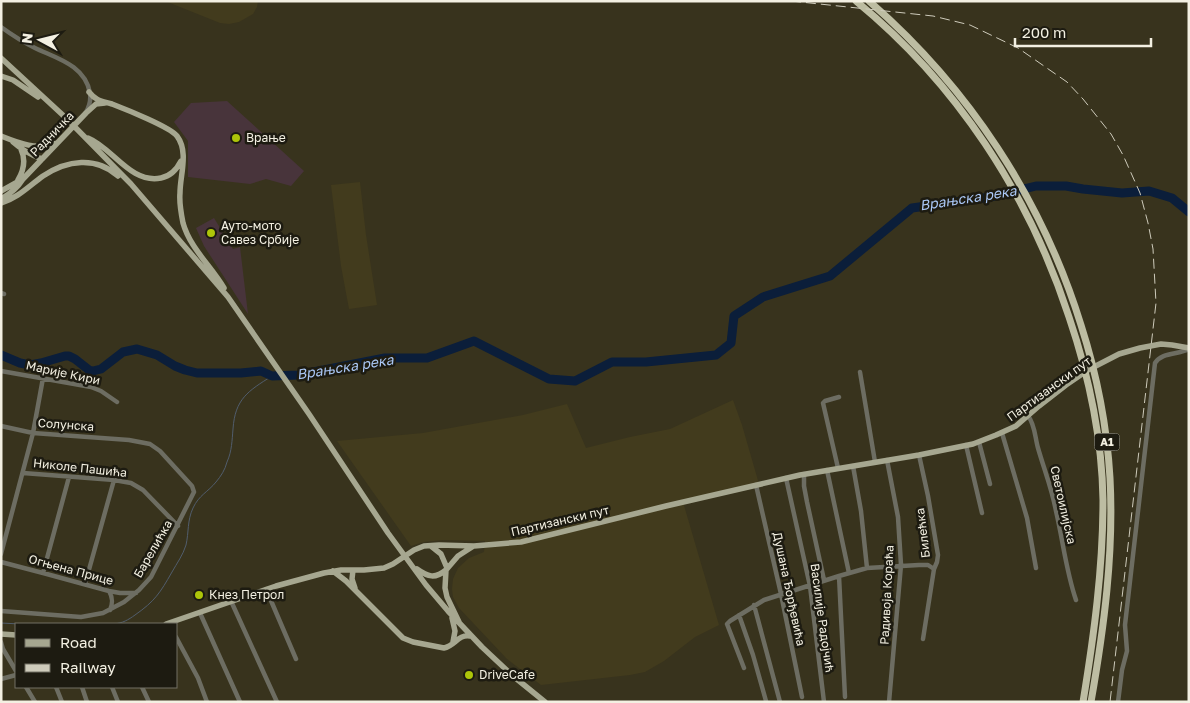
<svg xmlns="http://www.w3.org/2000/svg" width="1190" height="703" viewBox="0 0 1190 703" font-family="'Golos Text',sans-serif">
	<rect width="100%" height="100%" fill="#38331d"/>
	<path fill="#48343b" d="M227 101 304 171 291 186 266 179 250 184 188 177V141L174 122 191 103Z
		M214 218 233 249 240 247 248 314 204 246 196 228Z"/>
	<path fill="#423b1d" d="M165 1H258L257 7 253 14 239 22 229 24 220 23Z
		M360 182 366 235 377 305 349 309 341 266 331 185Z
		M733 400 742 425 759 484 683 502 719 625 695 637 664 661 645 672 630 675 541 685 507 659 459 608 453 597 452 589 453 579 458 568 469 558 484 552 485 541 443 540 424 542 411 546 337 441 423 433 523 415 567 404 586 448 630 437 670 429Z"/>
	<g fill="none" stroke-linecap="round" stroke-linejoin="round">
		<path stroke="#515d6c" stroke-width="1" d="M1 623 20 624
			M114 624C123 623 128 620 135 615 155 601 160 593 172 572 177 563 183 555 186 545 189 532 187 521 193 508 199 495 208 492 216 482 221 476 225 470 227 462 232 451 232 440 233 429 235 399 248 391 272 376"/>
		<path stroke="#0b1e3a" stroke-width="9" d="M1 355 20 363 30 365 41 363 65 356H69L75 359 89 370 93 371 101 369 123 352 137 349 157 355 175 366 185 370 197 373H241L261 371 272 376 298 375 385 358H427L474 341 549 379 575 381 612 362H646L716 355 731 343 734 316 763 297 830 276 912 208 991 197 1036 186H1066L1083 189 1122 193 1149 191 1172 198 1189 212"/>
		<path stroke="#6d6d62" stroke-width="4.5" d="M1 27C12 35 23 42 35 48 56 58 85 65 90 93 91 100 90 105 86 112
			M1 293 4 294
			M1 371 91 387 101 391 117 402
			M860 372 875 462
			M1028 416C1035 424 1035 438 1038 448 1044 469 1052 489 1056 511 1063 541 1066 571 1076 600
			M1 426 33 433 129 440 150 444 160 451 192 486 194 492 151 577 139 590 124 602 103 613 81 617 1 611
			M1002 433 1027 518 1036 568
			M979 442 990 484
			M966 445 982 513
			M919 455 928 496 938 555 937 562 934 569 923 639
			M887 460 898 517 901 565 889 702
			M853 466 861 511 867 568
			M838 468 823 403 825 401 839 397
			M827 470 849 573
			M23 473 114 480 131 483 143 490 178 526
			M804 474V486L807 502 824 580
			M786 478 810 586 824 702
			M756 485 781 594 802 697
			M1 554 33 433 43 378
			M1 562 43 573 109 591 120 593H136
			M43 573 69 477
			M839 576 845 697
			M85 584 114 480
			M266 589 296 659
			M109 591C113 598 113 603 110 610
			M231 601 277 702
			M754 605 780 702
			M200 613 240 702
			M739 615 753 655 766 701
			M176 637 198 678 207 702
			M1 642 3 649 16 671
			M744 668 727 624 730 621 764 600 839 576 867 568 919 565H928L934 569
			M1 679 16 675
			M26 687 35 702
			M56 687 62 702
			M82 687 87 702
			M112 687 118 702
			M142 687 149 702
			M1118 702 1122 670 1127 651 1125 625 1155 363C1162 352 1178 355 1189 349"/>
		<path stroke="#a6a790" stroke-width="5.5" d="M1 58 66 118 131 184 228 297 309 414 388 533 426 585 448 611 482 647 513 676 545 702
			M1 76 13 80 38 97
			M89 92C96 101 102 101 112 104 125 109 170 127 177 136 189 152 180 175 180 193 179 203 181 213 183 223 190 248 211 266 224 288
			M1 136C21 144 36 150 57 143
			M88 138C113 148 130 184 161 178 171 176 177 169 181 161
			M13 142C22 150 31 155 42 159
			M18 180C24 170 26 160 21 149
			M1 191 21 180
			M1 199C10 194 18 187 23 179L86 113 96 104 105 103
			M1 203C18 198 29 186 43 176 67 160 96 156 118 176
			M431 546 441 554 447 568
			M417 569C428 577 435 579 446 570
			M353 570 352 579 355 588
			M333 571 346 581 403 638 413 642 444 648C455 646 458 634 470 636
			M452 618 455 631 453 642
			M459 622 447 597 445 588 446 570 458 556 472 547
			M166 624 276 586 324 573 341 570H364L384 568 393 564 414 550 424 546 439 545 474 546 521 542 666 506 800 475 919 455 973 444 996 435 1016 426 1039 406 1066 385 1088 370 1119 354 1140 348 1161 344 1172 345 1189 348
			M1 634 16 635"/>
		<path stroke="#bdbda2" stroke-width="7" d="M856 1C956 83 1029 194 1069 317 1089 376 1102 438 1103 500 1103 568 1094 635 1083 702
			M869 1C969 88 1042 199 1081 325 1097 375 1107 426 1110 478 1114 553 1104 628 1091 702"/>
		<path stroke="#cecbbb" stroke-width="1" stroke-dasharray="10 5" stroke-linecap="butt" d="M791 1 933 16 970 25 1018 48 1067 82 1083 99 1111 134 1123 155 1140 193 1148 223 1153 249 1156 303 1110 702"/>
	</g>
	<g fill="#aec509" stroke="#1d1b11" stroke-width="2">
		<circle cx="236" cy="138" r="5"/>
		<circle cx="211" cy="233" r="5"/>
		<circle cx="199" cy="595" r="5"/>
		<circle cx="469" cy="675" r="5"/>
	</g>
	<g text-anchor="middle" stroke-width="5" stroke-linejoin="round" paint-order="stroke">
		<rect fill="#1d1b11" stroke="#b3b0a3" stroke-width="1" x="1094.5" y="433.5" width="25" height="17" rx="4"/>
		<g font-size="11" font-weight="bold" fill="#f3f0e2">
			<text x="1107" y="446">A1</text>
		</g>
		<g font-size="12" fill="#f3f0e2" stroke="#1d1b11">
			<text transform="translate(52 134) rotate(-46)" y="4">Радничка</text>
			<text transform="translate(63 373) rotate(12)" y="4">Марије Кири</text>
			<text transform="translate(1049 389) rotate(-36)" y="4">Партизански пут</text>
			<text transform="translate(66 425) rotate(4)" y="4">Солунска</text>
			<text transform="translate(80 468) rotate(6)" y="4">Николе Пашића</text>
			<text transform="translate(1063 505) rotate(77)" y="4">Светоилијска</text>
			<text transform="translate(560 521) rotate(-13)" y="4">Партизански пут</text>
			<text transform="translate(923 533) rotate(-97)" y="4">Билећка</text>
			<text transform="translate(153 549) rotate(-60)" y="4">Барелићка</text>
			<text transform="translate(71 570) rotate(15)" y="4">Огњена Прице</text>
			<text transform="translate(789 589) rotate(78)" y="4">Душана Ђорђевића</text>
			<text transform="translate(887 595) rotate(-87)" y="4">Радивоја Кораћа</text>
			<text transform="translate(822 618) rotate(82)" y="4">Василије Радојчић</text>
		</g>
		<g font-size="12" fill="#f3f0e2" stroke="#1d1b11" text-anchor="start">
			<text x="246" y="142">Врање</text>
			<text x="221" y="230">Ауто-мото<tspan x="221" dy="14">Савез Србије</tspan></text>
			<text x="209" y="599">Кнез Петрол</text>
			<text x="479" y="679">DriveCafe</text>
		</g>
		<g font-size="14" font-style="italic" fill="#abc8f6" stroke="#1d1b11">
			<text transform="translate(968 198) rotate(-9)" y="5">Врањска река</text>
			<text transform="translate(345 367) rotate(-9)" y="5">Врањска река</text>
		</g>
	</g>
	<rect width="1190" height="703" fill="none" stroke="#f3f0e2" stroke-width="5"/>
	<rect x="15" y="623" width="162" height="65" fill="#1d1b11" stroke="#737065"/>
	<rect x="25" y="639" width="25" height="8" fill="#a6a790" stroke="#737065"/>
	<text x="60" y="648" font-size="15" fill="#f3f0e2">Road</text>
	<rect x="25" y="664" width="25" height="8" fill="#cecbbb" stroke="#737065"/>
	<text x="60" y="673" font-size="15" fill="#f3f0e2">Railway</text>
	<g transform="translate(40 40) rotate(277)" stroke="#1d1b11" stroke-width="4" paint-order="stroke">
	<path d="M0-4L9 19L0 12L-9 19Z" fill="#f3f0e2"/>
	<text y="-8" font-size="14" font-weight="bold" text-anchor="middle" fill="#f3f0e2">N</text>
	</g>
	<path d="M1015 38v8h136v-8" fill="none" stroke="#f3f0e2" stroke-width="2.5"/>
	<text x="1022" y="38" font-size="15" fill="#f3f0e2" stroke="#1d1b11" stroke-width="4" paint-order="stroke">200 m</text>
</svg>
